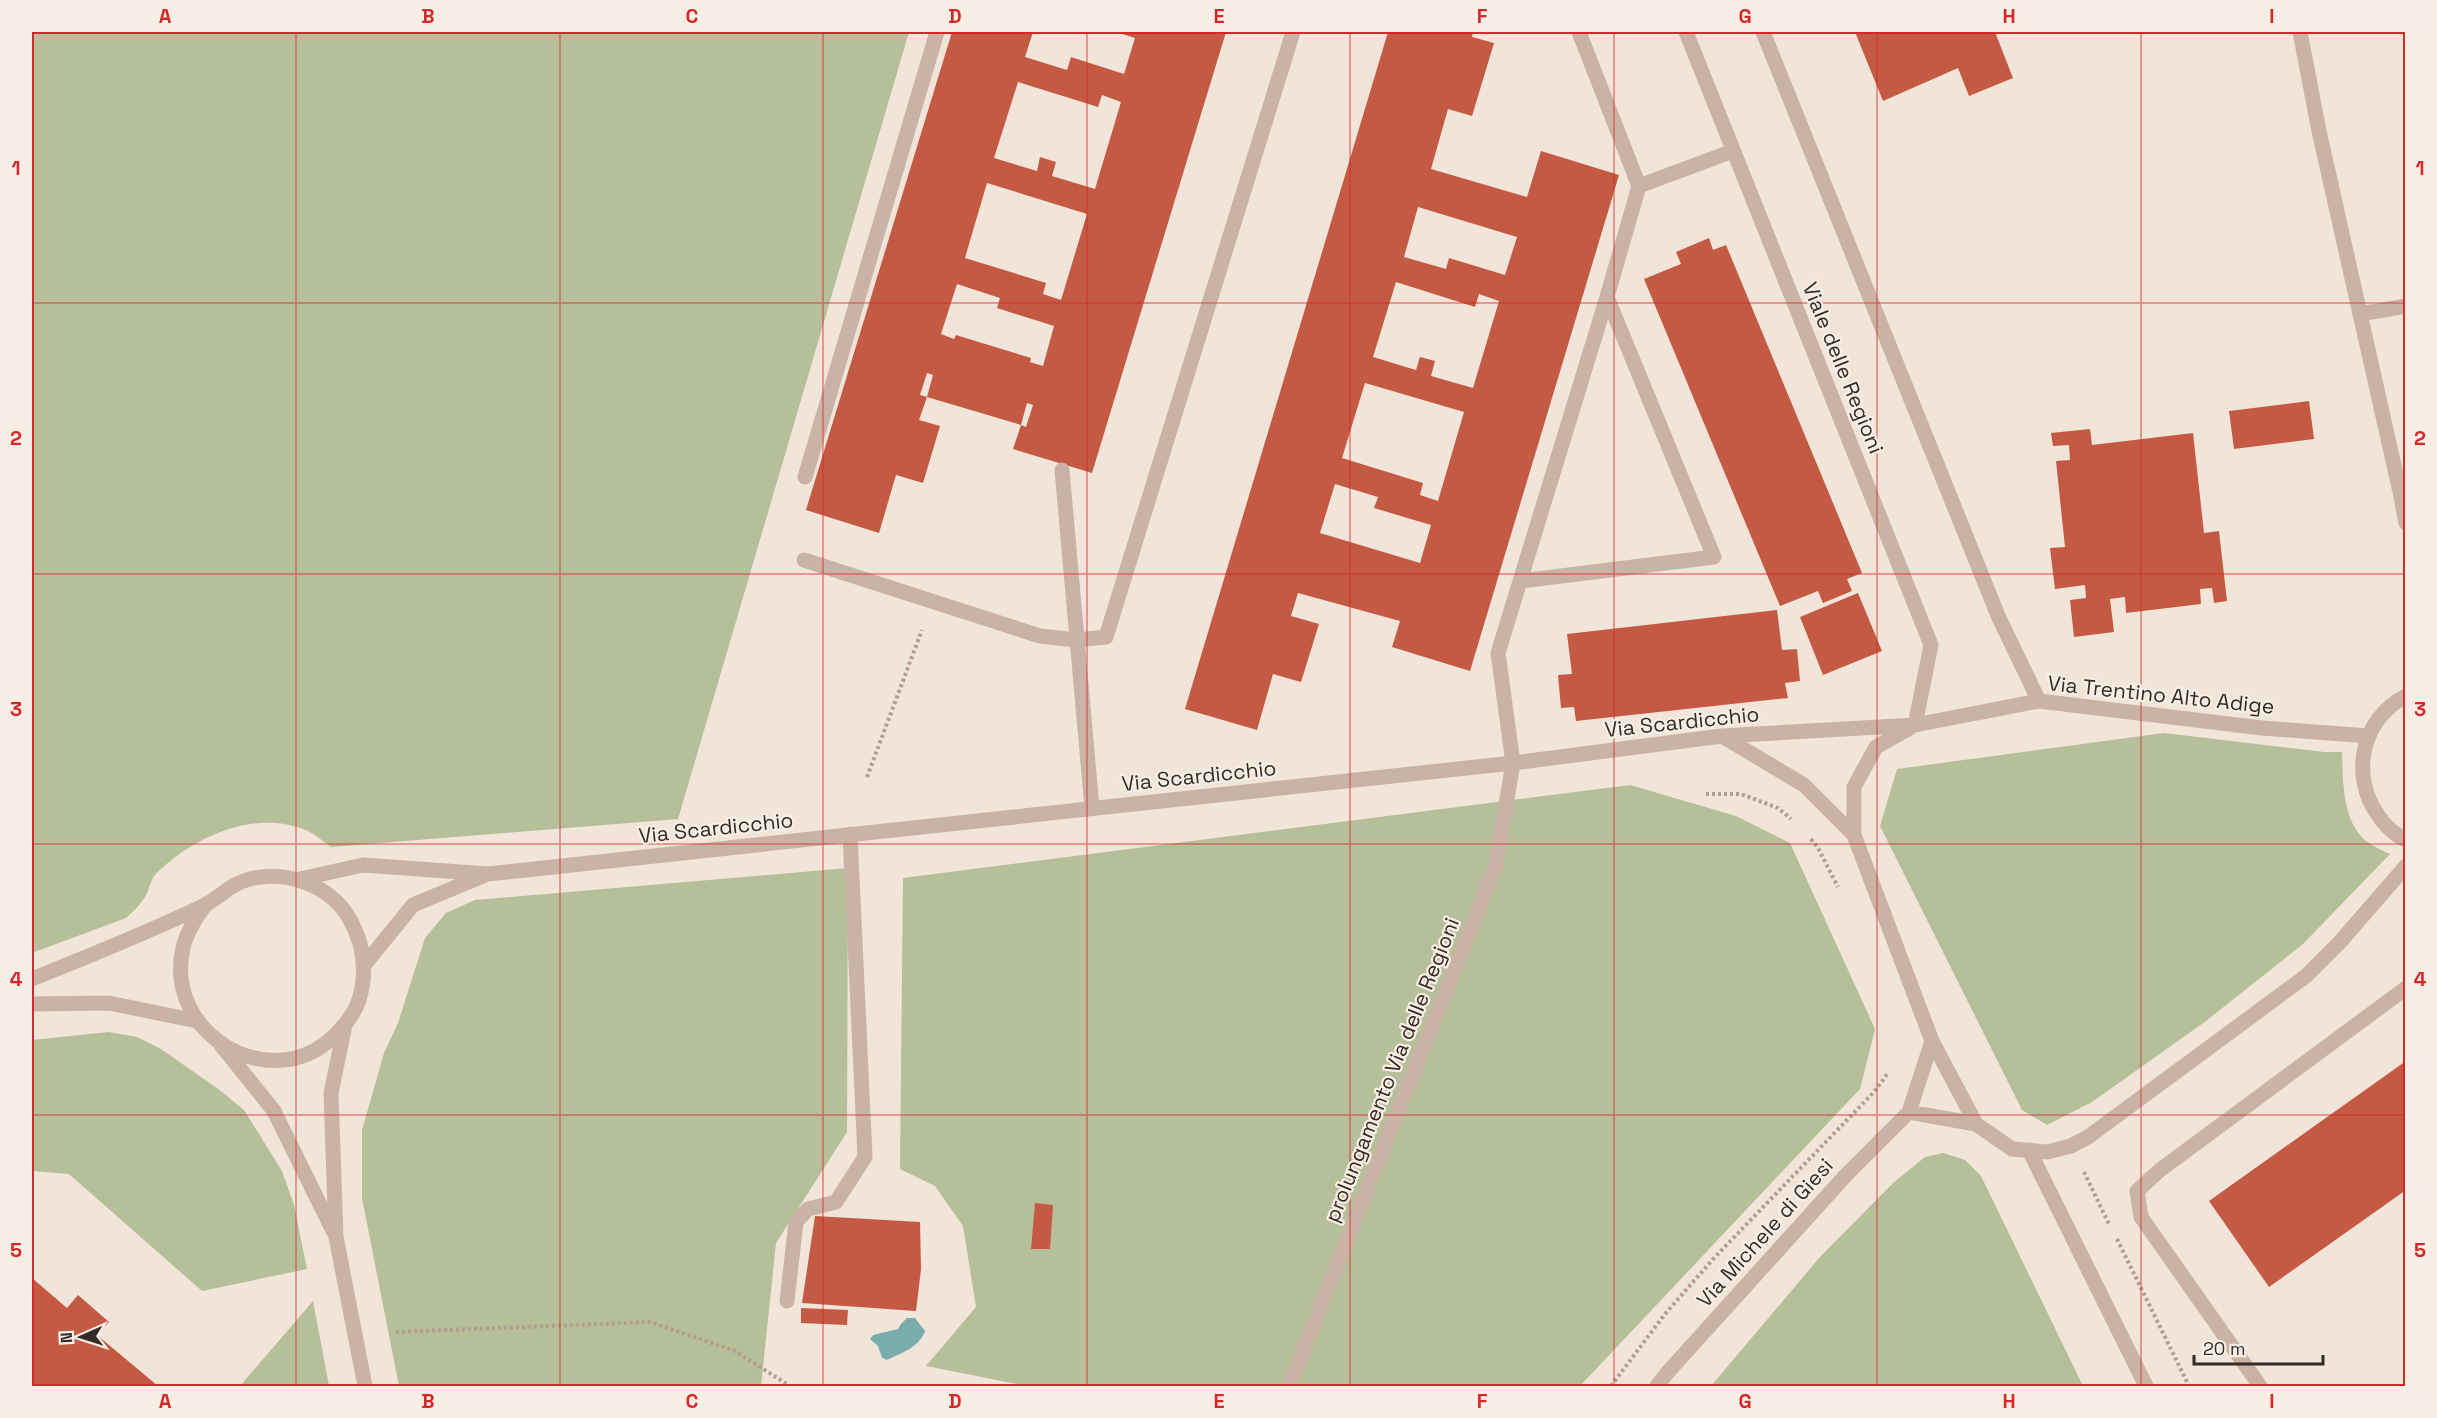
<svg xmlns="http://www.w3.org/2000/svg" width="2437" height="1418" viewBox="0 0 2437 1418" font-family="'Space Grotesk',sans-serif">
	<rect width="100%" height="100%" fill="#f1e4d9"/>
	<path fill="#b5bf99" d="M32 32H909L678 819 331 847C324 842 316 835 308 831 263 811 211 830 174 858 168 863 159 870 154 876 151 881 149 888 147 893 142 903 134 911 126 918L32 953Z
		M2164 733 2324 752H2342C2343 780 2342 820 2365 840 2372 846 2382 850 2390 854L2303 944 2206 1021 2092 1102 2047 1125 2022 1110 1880 826 1897 769Z
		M1630 785 1736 816 1790 843 1875 1029 1860 1089 1580 1386H1027L926 1366 976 1307 963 1226 935 1186 900 1169 903 878Z
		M848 868 847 1132 776 1243 761 1386H399L362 1198V1130L384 1053 398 1023 425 938 446 913 475 900Z
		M109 1032 137 1037 161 1049 221 1091 244 1110 282 1171 294 1205 307 1269 202 1291 69 1174 32 1171V1040Z
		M1943 1153 1965 1160 1981 1176 2083 1386H1711L1820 1257 1893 1183 1925 1157Z
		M313 1301 329 1386H240Z"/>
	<path fill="#78adac" d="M907 1318H915L925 1331C920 1347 901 1353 887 1360L882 1358 878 1346 870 1339 873 1335 898 1329 901 1324Z"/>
	<path fill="#c45a43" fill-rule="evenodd" d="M952 32H1033L1025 57 1067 70 1071 57 1124 74 1135 38 1116 32H1226L1092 473 1013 449 1021 425 1026 427 1033 405 1027 403 1021 425 927 397 919 420 940 426 923 483 896 475 879 533 806 510ZM1018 82 1098 107 1102 95 1121 102 1095 189 1052 176 1056 162 1040 157 1037 171 994 158ZM987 183 1087 214 1061 300 1043 294 1046 283 965 258ZM957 284 1000 298 997 308 1054 326 1043 366 1030 362 1031 358 956 335 954 339 941 334ZM927 373 933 375 927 397 920 395Z
		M1388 32H1473L1472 37 1494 43 1472 116 1448 109 1431 169 1527 197 1541 151 1619 175 1470 671 1392 647 1400 621 1298 593 1291 616 1319 624 1301 682 1273 674 1257 730 1185 709ZM1418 207 1517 237 1505 275 1449 258 1446 269 1404 257ZM1396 282 1475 307 1479 294 1499 301 1473 388 1431 376 1435 361 1420 357 1416 370 1373 357ZM1365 383 1464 412 1438 501 1420 495 1423 483 1342 458ZM1335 484 1378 497 1374 508 1431 525 1420 563 1320 533Z
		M1855 32H1995L2013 78 1969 96 1958 68 1883 101Z
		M1709 238 1713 250 1726 245 1862 573 1847 579 1852 591 1823 603 1818 591 1780 606 1644 279 1681 264 1676 252Z
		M2309 401 2314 439 2234 449 2229 411Z
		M2090 429 2092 445 2193 433 2204 533 2219 531 2227 601 2214 603 2212 588 2200 589 2201 604 2126 613 2125 597 2110 599 2114 632 2074 637 2070 600 2086 598 2085 585 2055 589 2050 548 2065 547 2056 461 2070 460 2069 445 2053 446 2051 433Z
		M1858 593 1882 651 1823 675 1800 617Z
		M1777 610 1782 650 1797 649 1800 681 1785 683 1788 698 1576 721 1574 707 1561 708 1558 675 1572 674 1567 634Z
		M2406 1061V1190L2269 1287 2209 1201Z
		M1035 1203 1053 1205 1050 1249H1031Z
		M815 1216 920 1222 921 1269 916 1311 802 1303Z
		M32 1278 67 1308 78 1295 109 1322 97 1335 158 1386H32Z
		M801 1308 848 1310 847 1325 801 1323Z"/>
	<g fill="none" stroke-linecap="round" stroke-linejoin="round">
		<path stroke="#b49d90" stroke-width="4" stroke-dasharray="3 3" stroke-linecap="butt" d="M867 777 922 630
			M1706 794H1741L1778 808 1791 819
			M1811 839 1818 848 1838 887
			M2084 1172 2109 1224
			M2117 1239 2189 1386
			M396 1332 650 1322 735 1351 790 1386
			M1611 1386 1665 1314 1714 1258 1874 1092 1888 1073"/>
		<path stroke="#c9b3a5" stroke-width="15" d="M2360 314 2406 306
			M787 1301 796 1222 808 1209 836 1202 865 1157 850 834
			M2260 1386 2141 1217 2137 1191 2160 1170 2406 988"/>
		<path stroke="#c9b3a5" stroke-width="15" d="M1579 32 1639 186
			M2300 32 2319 131 2400 492 2406 523
			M1062 470 1092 808
			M805 477 937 32
			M804 560 1040 636 1076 640 1106 637 1293 32
			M1521 581 1714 557 1607 297
			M345 1025 331 1093 336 1237 365 1386
			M221 1045 274 1111 333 1231
			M2029 1150 2146 1386
			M1289 1386 1496 864 1513 763 1498 653 1607 297 1639 186 1733 151
			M1657 1386 1667 1373 1846 1175 1909 1112"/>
		<path stroke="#c9b3a5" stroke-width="15" d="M1686 32 1931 645 1915 725
			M1763 32 1999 618 2039 701
			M2406 696C2361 719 2350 776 2378 815 2384 825 2395 835 2406 840
			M1722 736 1804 785 1854 835 1932 1041 1976 1124 2012 1149 2047 1152 2071 1146 2088 1137 2306 976 2340 942 2406 866
			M1854 835V787L1876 747 1910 728
			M300 879 363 865 488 874 1513 763 1722 736 1915 725 2039 701 2262 728 2368 736
			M365 964 413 905 485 875
			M32 979C89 956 147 933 203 906 220 898 231 883 250 879 286 870 330 885 349 918 364 944 368 970 359 1000 354 1015 344 1026 333 1037 270 1097 163 1033 183 948 187 931 196 918 206 904
			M32 1004 109 1003 197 1021
			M1932 1041 1909 1112 1976 1124"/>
	</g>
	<path fill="none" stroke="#d62828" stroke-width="1.5" stroke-opacity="0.55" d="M296 32V1386M560 32V1386M823 32V1386M1087 32V1386M1350 32V1386M1614 32V1386M1877 32V1386M2141 32V1386M32 303H2406M32 574H2406M32 844H2406M32 1115H2406"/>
	<g text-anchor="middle" stroke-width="4.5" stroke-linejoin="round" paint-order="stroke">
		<g font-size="21" fill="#342a26" stroke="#f9eee5">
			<text transform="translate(1843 368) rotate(68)" y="7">Viale delle Regioni</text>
			<text transform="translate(2161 695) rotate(6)" y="7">Via Trentino Alto Adige</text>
			<text transform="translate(1682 722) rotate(-6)" y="7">Via Scardicchio</text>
			<text transform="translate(1199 776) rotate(-6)" y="7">Via Scardicchio</text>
			<text transform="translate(716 828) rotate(-6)" y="7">Via Scardicchio</text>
			<text transform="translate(1392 1070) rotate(-68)" y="7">prolungamento Via delle Regioni</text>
			<text transform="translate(1765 1233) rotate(-48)" y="7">Via Michele di Giesi</text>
		</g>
	</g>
	<rect width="2437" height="1418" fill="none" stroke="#f9eee5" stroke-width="66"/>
	<g transform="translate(81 1337) rotate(267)" stroke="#f9eee5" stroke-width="4.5" paint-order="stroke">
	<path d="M0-4.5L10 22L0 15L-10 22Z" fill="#342a26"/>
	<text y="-9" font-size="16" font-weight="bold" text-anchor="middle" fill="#342a26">N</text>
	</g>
	<path d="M2194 1355v9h129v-9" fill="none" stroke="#342a26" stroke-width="3"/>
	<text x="2203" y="1355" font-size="18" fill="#342a26" stroke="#f9eee5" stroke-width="4.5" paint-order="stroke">20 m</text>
	<rect x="33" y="33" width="2371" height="1352" fill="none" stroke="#d62828" stroke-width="2"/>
	<g font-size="20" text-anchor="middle" font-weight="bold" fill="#d62828">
		<text x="165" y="23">A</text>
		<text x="428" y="23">B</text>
		<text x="692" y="23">C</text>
		<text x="955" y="23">D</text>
		<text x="1219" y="23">E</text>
		<text x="1482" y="23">F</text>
		<text x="1745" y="23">G</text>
		<text x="2009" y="23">H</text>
		<text x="2272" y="23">I</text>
		<text x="16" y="175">1</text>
		<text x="2420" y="175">1</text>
		<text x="16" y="445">2</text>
		<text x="2420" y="445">2</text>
		<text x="16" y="716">3</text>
		<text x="2420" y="716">3</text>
		<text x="16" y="986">4</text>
		<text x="2420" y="986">4</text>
		<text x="16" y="1257">5</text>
		<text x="2420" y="1257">5</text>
		<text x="165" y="1408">A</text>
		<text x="428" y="1408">B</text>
		<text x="692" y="1408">C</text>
		<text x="955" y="1408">D</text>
		<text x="1219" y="1408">E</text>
		<text x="1482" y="1408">F</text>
		<text x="1745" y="1408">G</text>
		<text x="2009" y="1408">H</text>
		<text x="2272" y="1408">I</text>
	</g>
</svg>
